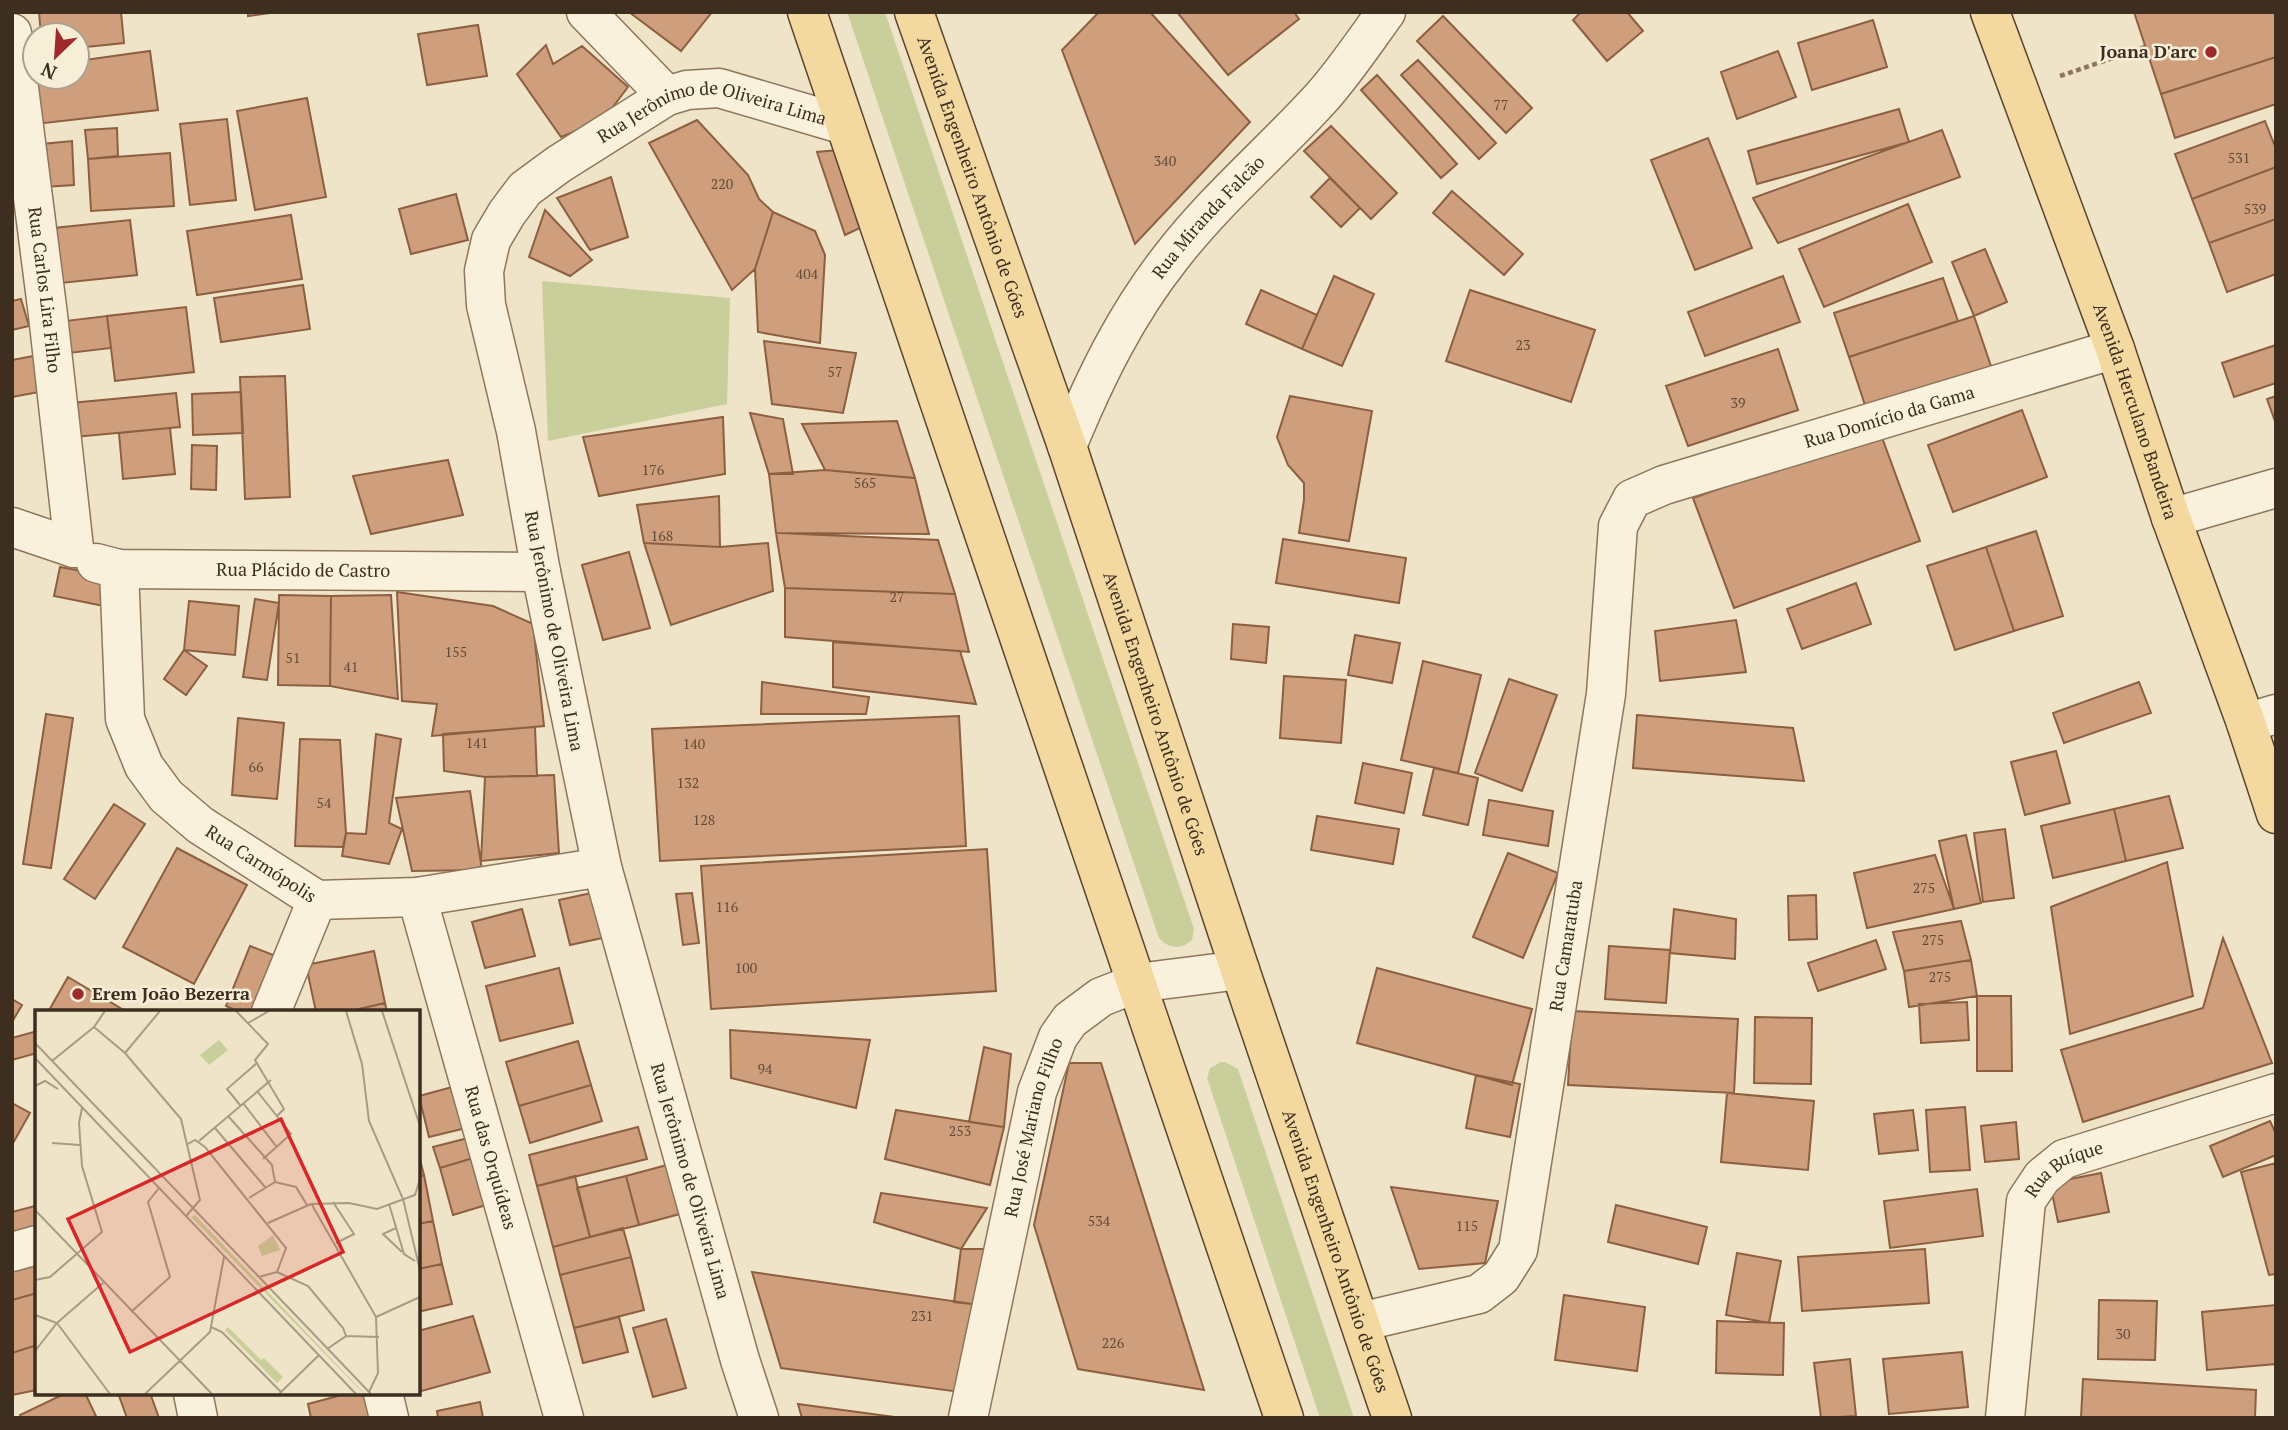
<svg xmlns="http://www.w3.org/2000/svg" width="2288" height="1430" viewBox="0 0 2288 1430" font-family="'PT Serif',serif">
	<rect width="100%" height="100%" fill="#f0e4c8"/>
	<path fill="#c9cf9b" d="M847 12H885L1194 929 1192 940C1181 950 1169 949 1159 938Z
		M542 281 730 298 727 404 548 441Z
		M1221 1062H1225L1238 1069 1354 1418H1320L1207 1078 1210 1068Z"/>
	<path fill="#cf9f7d" stroke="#8d5f41" stroke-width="2" d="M39 12H121L124 43 77 48V35H41Z
		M248 12H277L248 16Z
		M629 12H712L681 51Z
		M1099 12H1150L1250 122 1135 244 1062 50Z
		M1177 12H1294L1299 19 1228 75Z
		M1581 12H1627L1643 31 1607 61 1573 20Z
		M2134 12H2276V57L2161 94Z
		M1443 16 1532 108 1506 133 1417 41Z
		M1873 20 1887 67 1812 90 1798 43Z
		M478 25 487 76 427 85 418 34Z
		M546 45 553 64 582 46 628 87 603 120 561 137 517 74Z
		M150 51 158 110 36 124 35 77H77V61Z
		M1778 51 1796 97 1737 119 1721 72Z
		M2276 57V104L2175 138 2161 94Z
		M1418 60 1496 143 1479 159 1401 75Z
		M1377 75 1457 164 1441 178 1361 90Z
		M307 98 326 197 255 210 237 111Z
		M1899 109 1909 142 1757 184 1748 151Z
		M227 119 236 200 190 205 180 124Z
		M697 120 748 175 759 199 773 212 755 269 732 290 649 143Z
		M2265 121 2276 149V167L2192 199 2175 154Z
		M1331 126 1397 193 1371 219 1304 151Z
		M117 128 118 156 88 159 85 130Z
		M1942 130 1960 177 1778 243 1753 198Z
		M1708 138 1752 248 1695 270 1651 160Z
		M72 141 74 185 44 187 42 144Z
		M838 150 862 227 845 235 817 152Z
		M170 153 174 206 91 211 88 159Z
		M2276 167V219L2209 243 2192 199Z
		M611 177 628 237 590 250 557 198Z
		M1330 178 1360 208 1341 227 1311 197Z
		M1452 191 1523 254 1504 275 1433 213Z
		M456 194 468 240 411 254 399 209Z
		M1908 204 1932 262 1824 307 1799 249Z
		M545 210 592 260 570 276 529 257Z
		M773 212 815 231 825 255 820 343 758 332 755 269Z
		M291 215 302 279 197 295 187 231Z
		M2276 219V274L2227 292 2209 243Z
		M130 220 137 275 61 283 54 228Z
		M1985 249 2007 302 1974 316 1952 262Z
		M1334 276 1374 294 1342 366 1302 349Z
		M1783 276 1800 322 1705 356 1688 312Z
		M1943 278 1958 321 1849 357 1834 313Z
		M303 285 310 329 221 342 214 298Z
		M1261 290 1317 315 1302 349 1246 324Z
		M1470 290 1595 330 1571 402 1446 361Z
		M21 299 29 326 12 330V301Z
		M186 307 194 372 115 381 107 316Z
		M107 316 111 348 69 353 65 321Z
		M1974 316 1992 369 1867 411 1849 357Z
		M764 341 856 353 843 413 772 404Z
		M2276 345V383L2234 397 2222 363Z
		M1778 349 1798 410 1688 446 1666 386Z
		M44 354 50 390 12 397V360Z
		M285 376 290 497 245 499 240 377Z
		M241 392 243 433 193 435 192 394Z
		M176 393 180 427 75 437 71 403Z
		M1290 396 1372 411 1349 541 1299 533 1304 500V483L1288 465 1277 437Z
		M2276 396V424L2267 399Z
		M2022 410 2047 477 1953 512 1928 445Z
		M750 413 783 419 793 474H769Z
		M723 417 725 474 599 496 583 437Z
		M897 421 915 478 825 470 802 424Z
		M170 428 175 474 123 479 119 433Z
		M1880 432 1920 541 1734 608 1693 498Z
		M192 445 217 446 216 490 191 489Z
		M448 460 463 515 371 534 353 476Z
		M825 470 915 478 929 534 776 533 769 474Z
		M719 496 720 547 644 543 637 505Z
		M2036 531 2063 616 2014 631 1986 547Z
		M776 533 938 540 955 594 785 588Z
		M1283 539 1406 558 1399 603 1276 583Z
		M644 543 720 547 768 543 773 591 671 625Z
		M1986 547 2014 631 1955 650 1927 566Z
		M629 552 650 628 603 640 582 565Z
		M60 567 113 577 109 607 54 596Z
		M1856 583 1871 624 1802 649 1787 609Z
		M785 588 955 594 969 652 785 637Z
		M397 592 493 606 533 624 544 726 432 736 437 704 402 701Z
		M279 595 331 596 330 686 278 685Z
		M391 595 398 699 330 686 331 596Z
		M255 599 279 603 267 680 243 677Z
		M189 601 239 606 235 655 184 650Z
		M1736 620 1746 672 1660 681 1655 631Z
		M1233 624 1269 627 1266 663 1231 659Z
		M1355 635 1400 643 1392 683 1348 675Z
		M833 642 960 651 976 704 833 687Z
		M184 650 207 666 186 695 164 679Z
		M1423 661 1481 675 1458 773 1401 760Z
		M1284 676 1346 680 1341 743 1280 738Z
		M1509 679 1557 695 1522 791 1475 773Z
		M762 682 869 697 866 714H761Z
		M2139 682 2151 713 2064 743 2053 713Z
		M46 714 73 718 51 868 23 864Z
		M1637 715 1793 728 1804 781 1633 768Z
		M959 716 966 846 660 861 652 729Z
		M238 718 284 723 277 799 232 795Z
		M535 727 537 776 485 777 444 771 443 734Z
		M376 734 401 739 389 823 402 829 389 864 342 856 346 833 366 834Z
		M300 739 340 740 346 833 343 847 295 846Z
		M2056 751 2070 803 2025 815 2011 762Z
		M1363 763 1412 773 1404 813 1355 803Z
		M1434 768 1478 778 1468 825 1423 815Z
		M554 775 559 853 481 861 485 777Z
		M470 791 482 870 412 871 396 798Z
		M2169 796 2183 848 2126 861 2114 809Z
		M1489 800 1553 811 1548 846 1483 835Z
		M114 804 145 824 95 899 64 879Z
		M2114 809 2126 861 2053 878 2041 826Z
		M1317 816 1399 829 1393 864 1311 850Z
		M2005 829 2014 898 1983 902 1974 833Z
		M1966 835 1981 903 1954 909 1939 841Z
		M177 848 247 885 194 984 123 947Z
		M987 849 996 991 711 1009 701 866Z
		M1508 853 1558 873 1523 958 1473 937Z
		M1935 855 1954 909 1867 928 1854 873Z
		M2167 862 2193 996 2070 1034 2051 907Z
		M596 892 607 937 570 945 559 900Z
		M692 893 699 943 683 945 676 894Z
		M1816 895 1817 939 1789 940 1788 896Z
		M522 909 535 956 485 968 472 922Z
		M1674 909 1736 919 1735 959 1670 953Z
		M1961 921 1971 960 1904 971 1893 932Z
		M2223 938 2272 1063 2083 1122 2061 1050 2203 1008Z
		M1876 940 1886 969 1818 991 1808 963Z
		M250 946 281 958 260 1012H239L226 1006Z
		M1609 946 1670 950 1666 1003 1605 999Z
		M374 951 385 1003 346 1012H316L306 965Z
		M1971 960 1977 996 1909 1007 1904 971Z
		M559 968 573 1023 500 1041 486 986Z
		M1377 968 1532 1009 1512 1085 1357 1043Z
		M68 977 127 1012H48Z
		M1977 996H2011L2012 1071H1977Z
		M12 999 22 1005 12 1022Z
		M1967 1002 1969 1040 1921 1043 1919 1004Z
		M385 1003 387 1012H346Z
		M1572 1011 1738 1019 1734 1093 1568 1085Z
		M1755 1017 1812 1018 1811 1084 1754 1083Z
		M730 1030 870 1040 856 1108 731 1078Z
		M37 1031V1053L12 1060V1038Z
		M578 1041 591 1085 519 1106 506 1062Z
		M984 1047 1011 1054 1004 1127 969 1122Z
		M1069 1063H1101L1204 1390 1078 1369 1034 1225Z
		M1476 1075 1520 1084 1510 1137 1466 1128Z
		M591 1085 602 1121 530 1143 519 1106Z
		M456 1086 466 1128 429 1137 419 1096Z
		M1727 1093 1814 1101 1808 1170 1721 1162Z
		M12 1103 30 1113 12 1145Z
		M1965 1107 1970 1170 1930 1172 1926 1110Z
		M896 1110 1004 1127 990 1185 885 1159Z
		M1913 1110 1918 1150 1879 1154 1874 1114Z
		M2270 1121 2276 1134V1155L2223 1177 2210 1146Z
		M2016 1122 2019 1159 1985 1162 1981 1126Z
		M638 1127 647 1159 537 1186 529 1155Z
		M468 1138 473 1158 440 1168 433 1147Z
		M418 1152 424 1175 418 1177Z
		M473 1158 486 1205 453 1215 440 1168Z
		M678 1162 691 1211 639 1225 626 1176Z
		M2276 1163V1274L2269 1275 2241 1172Z
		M2101 1173 2109 1212 2058 1222 2050 1183Z
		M424 1175 433 1221 418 1224V1177Z
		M575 1176 590 1237 553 1247 537 1186Z
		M626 1176 639 1225 590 1237 577 1188Z
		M1391 1187 1498 1201 1485 1263 1419 1269Z
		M1977 1189 1983 1236 1890 1248 1884 1201Z
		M881 1193 987 1208 961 1249 874 1222Z
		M1616 1205 1707 1227 1698 1264 1608 1242Z
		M35 1206 37 1232 12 1238V1212Z
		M433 1221 442 1264 418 1269V1224Z
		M623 1228 631 1257 560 1275 553 1247Z
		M961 1249H988L980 1305 954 1302Z
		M1925 1249 1929 1303 1802 1311 1798 1257Z
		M37 1252V1293L12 1300V1259Z
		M1737 1253 1781 1261 1769 1323 1726 1315Z
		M631 1257 644 1310 574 1328 560 1275Z
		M442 1264 452 1304 418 1312V1269Z
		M752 1272 980 1305 960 1392 781 1368Z
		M37 1293V1345L12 1353V1300Z
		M1564 1295 1645 1307 1637 1371 1555 1360Z
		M2099 1300 2157 1301 2155 1360 2098 1359Z
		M2276 1305V1364L2207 1370 2202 1312Z
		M473 1316 490 1372 418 1392V1331Z
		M619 1317 628 1352 583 1363 574 1328Z
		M666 1319 686 1388 653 1397 633 1328Z
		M1717 1321 1784 1323 1783 1375 1716 1373Z
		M37 1345V1390L12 1395V1353Z
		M1962 1352 1968 1407 1889 1414 1883 1359Z
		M1850 1359 1856 1416 1821 1418 1814 1363Z
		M2083 1379 2256 1390 2255 1418H2081Z
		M66 1393H85L96 1416 92 1418H21L20 1415Z
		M118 1393H150L159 1418H127Z
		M349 1393H367L375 1418H311L308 1404Z
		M480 1402 483 1418H438L437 1411Z
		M798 1404 902 1418H802Z"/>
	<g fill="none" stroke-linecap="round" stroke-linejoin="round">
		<g stroke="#8d765c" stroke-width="41">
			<g id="minor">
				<path d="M586 12 667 96"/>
				<path id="s1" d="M12 33 48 315 74 548"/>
				<path id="s2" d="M1067 446C1095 378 1126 314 1172 256 1217 198 1273 151 1322 97 1345 71 1365 41 1386 12"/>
				<path d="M2171 518 2276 488"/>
				<path d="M12 527 74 548"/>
				<path id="s3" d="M96 563 119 569 541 572"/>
				<path id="s4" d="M119 569 125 719 144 766 166 796 200 825 317 900 417 897 602 867"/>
				<path d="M2246 723 2276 714"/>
				<path id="s5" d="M417 897 564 1418"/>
				<path d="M271 1012 317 900"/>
				<path d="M12 1252 37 1245"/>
				<path id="s6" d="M1360 1322 1479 1294 1501 1277 1518 1250 1606 694 1618 526 1632 499 1664 485 2115 349"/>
				<path d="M193 1393 198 1418"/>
				<path d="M383 1393 389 1418"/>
				<path id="s7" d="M759 1418 740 1360 602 867 541 572 516 431 486 305 484 271 491 240 507 213 525 189 559 164 667 96 687 90 719 88 845 125"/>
				<path id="s8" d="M968 1418 1037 1092 1058 1037 1070 1020 1101 997 1137 983 1240 970"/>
				<path id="s9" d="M2005 1418 2026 1201 2042 1177 2064 1159 2276 1093"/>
			</g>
		</g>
		<g stroke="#5b4430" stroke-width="41">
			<g id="major">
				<path d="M807 12 1284 1418"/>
				<path id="s10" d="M914 12 1067 446 1240 970 1392 1418"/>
				<path id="s11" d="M1990 12 2115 349 2171 518 2246 723 2276 814"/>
			</g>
		</g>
		<path stroke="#8d765c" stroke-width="4.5" stroke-dasharray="5 3.5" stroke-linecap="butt" d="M2060 76 2145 47"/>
		<use href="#minor" stroke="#faf1dc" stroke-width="38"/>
		<use href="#major" stroke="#f3d9a0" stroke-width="38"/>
	</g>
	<g fill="#9e2a2b" stroke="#f7eed8" stroke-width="2.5">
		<circle cx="2211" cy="52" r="7"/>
		<circle cx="78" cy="994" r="7"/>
	</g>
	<g text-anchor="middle" stroke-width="5" stroke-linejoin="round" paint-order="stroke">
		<g font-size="14" fill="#624a37">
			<text x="1501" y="110">77</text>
			<text x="2239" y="163">531</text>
			<text x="1165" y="166">340</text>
			<text x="722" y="189">220</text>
			<text x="2255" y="214">539</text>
			<text x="807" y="279">404</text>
			<text x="1523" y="350">23</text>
			<text x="835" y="377">57</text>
			<text x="1738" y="408">39</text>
			<text x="653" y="475">176</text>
			<text x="865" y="488">565</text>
			<text x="662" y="541">168</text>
			<text x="897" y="602">27</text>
			<text x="456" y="657">155</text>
			<text x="293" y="663">51</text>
			<text x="351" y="672">41</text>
			<text x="477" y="748">141</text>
			<text x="694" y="749">140</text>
			<text x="256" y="772">66</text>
			<text x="688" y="788">132</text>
			<text x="324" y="808">54</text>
			<text x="704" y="825">128</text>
			<text x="1924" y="893">275</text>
			<text x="727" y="912">116</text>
			<text x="1933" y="945">275</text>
			<text x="746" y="973">100</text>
			<text x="1940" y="982">275</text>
			<text x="765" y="1074">94</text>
			<text x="960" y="1136">253</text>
			<text x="1099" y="1226">534</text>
			<text x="1467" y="1231">115</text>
			<text x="922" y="1321">231</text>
			<text x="2123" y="1339">30</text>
			<text x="1113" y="1348">226</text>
		</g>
		<g font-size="18" font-weight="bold" fill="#3d2e20" stroke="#f7eed8" text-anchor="end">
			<text x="2197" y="58">Joana D'arc</text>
			<text x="92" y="1000" text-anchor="start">Erem João Bezerra</text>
		</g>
		<g font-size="18" fill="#3d2e20" stroke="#f7eed8">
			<text dy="6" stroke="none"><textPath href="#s7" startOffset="1486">Rua Jerônimo de Oliveira Lima</textPath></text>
			<text dy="6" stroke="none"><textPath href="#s10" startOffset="175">Avenida Engenheiro Antônio de Góes</textPath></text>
			<text dy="6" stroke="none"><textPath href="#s2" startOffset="271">Rua Miranda Falcão</textPath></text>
			<text dy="6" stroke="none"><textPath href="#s1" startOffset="259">Rua Carlos Lira Filho</textPath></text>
			<text dy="6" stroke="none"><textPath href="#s11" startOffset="425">Avenida Herculano Bandeira</textPath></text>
			<text dy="6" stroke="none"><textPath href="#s6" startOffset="1214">Rua Domício da Gama</textPath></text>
			<text dy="6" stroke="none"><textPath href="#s3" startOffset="208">Rua Plácido de Castro</textPath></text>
			<text transform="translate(554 631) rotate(79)" y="6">Rua Jerônimo de Oliveira Lima</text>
			<text dy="6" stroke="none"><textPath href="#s10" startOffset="742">Avenida Engenheiro Antônio de Góes</textPath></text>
			<text dy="6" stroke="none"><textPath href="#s4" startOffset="355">Rua Carmópolis</textPath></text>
			<text dy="6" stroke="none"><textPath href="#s6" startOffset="490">Rua Camaratuba</textPath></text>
			<text dy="6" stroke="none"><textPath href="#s8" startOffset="298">Rua José Mariano Filho</textPath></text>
			<text dy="6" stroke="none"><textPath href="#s5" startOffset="271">Rua das Orquídeas</textPath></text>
			<text dy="6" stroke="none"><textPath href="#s9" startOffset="270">Rua Buíque</textPath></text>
			<text transform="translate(690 1181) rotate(74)" y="6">Rua Jerônimo de Oliveira Lima</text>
			<text dy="6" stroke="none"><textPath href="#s10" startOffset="1309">Avenida Engenheiro Antônio de Góes</textPath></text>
		</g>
	</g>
	<g transform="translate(35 1010)">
		<rect width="385" height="385" fill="#f0e4c8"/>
		<path d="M184 30 193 40 174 55 165 45ZM160 205 327 381 329 384 156 207ZM238 225 245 240 227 246 223 236ZM193 317 226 350 229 348 248 367 242 373 190 320Z" fill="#c9cf9b"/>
		<path fill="none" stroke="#a89b85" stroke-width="2" d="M201 1 233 34 220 50 249 99 242 106M311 1 327 54 334 111 368 189 385 260M347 1 385 116M213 13 234 1M59 17 90 43 146 109 165 190 151 206M0 33 336 384M90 43 125 1M0 48 321 384M17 51 59 17 70 1M0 76 10 71 23 79M222 81 256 124 228 149M208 93 241 136M205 95 192 79 222 53M193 106 237 155 240 172M180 118 230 177M164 131 236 70M17 133 45 135M153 134 160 130 170 137 251 238 242 262 224 267M214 188 240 172 261 177 272 195M298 192 319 224 301 233M354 194 369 244 380 251M277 195 341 307 343 363 334 382M0 200 177 384M233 213 276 194 314 193 342 199 380 185 385 169M361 218 348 224 367 242M242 262 273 276 308 318 311 326 292 339M0 270 15 267 67 222 47 156 44 113 47 98M96 302 135 267 113 192 124 178M0 305 22 313 75 384M341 307 385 287M176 317 187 322 246 382M311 326 344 327M0 341 22 313 68 273M110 384 175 322 189 247M244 384 284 345"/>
		<path fill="#d62828" fill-opacity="0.15" stroke="#d62828" stroke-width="3.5" d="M246 109 308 242 95 342 33 209Z"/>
		<rect width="385" height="385" fill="none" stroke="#3d2e20" stroke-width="3.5"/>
	</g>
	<rect width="2288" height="1430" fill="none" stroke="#3d2e20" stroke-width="28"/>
	<g transform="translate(56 56) rotate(205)"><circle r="33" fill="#f7eed8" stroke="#ada18e" stroke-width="2"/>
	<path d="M0-5L12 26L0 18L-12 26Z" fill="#9e2a2b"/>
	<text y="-10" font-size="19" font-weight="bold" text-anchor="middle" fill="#3d2e20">N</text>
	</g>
</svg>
